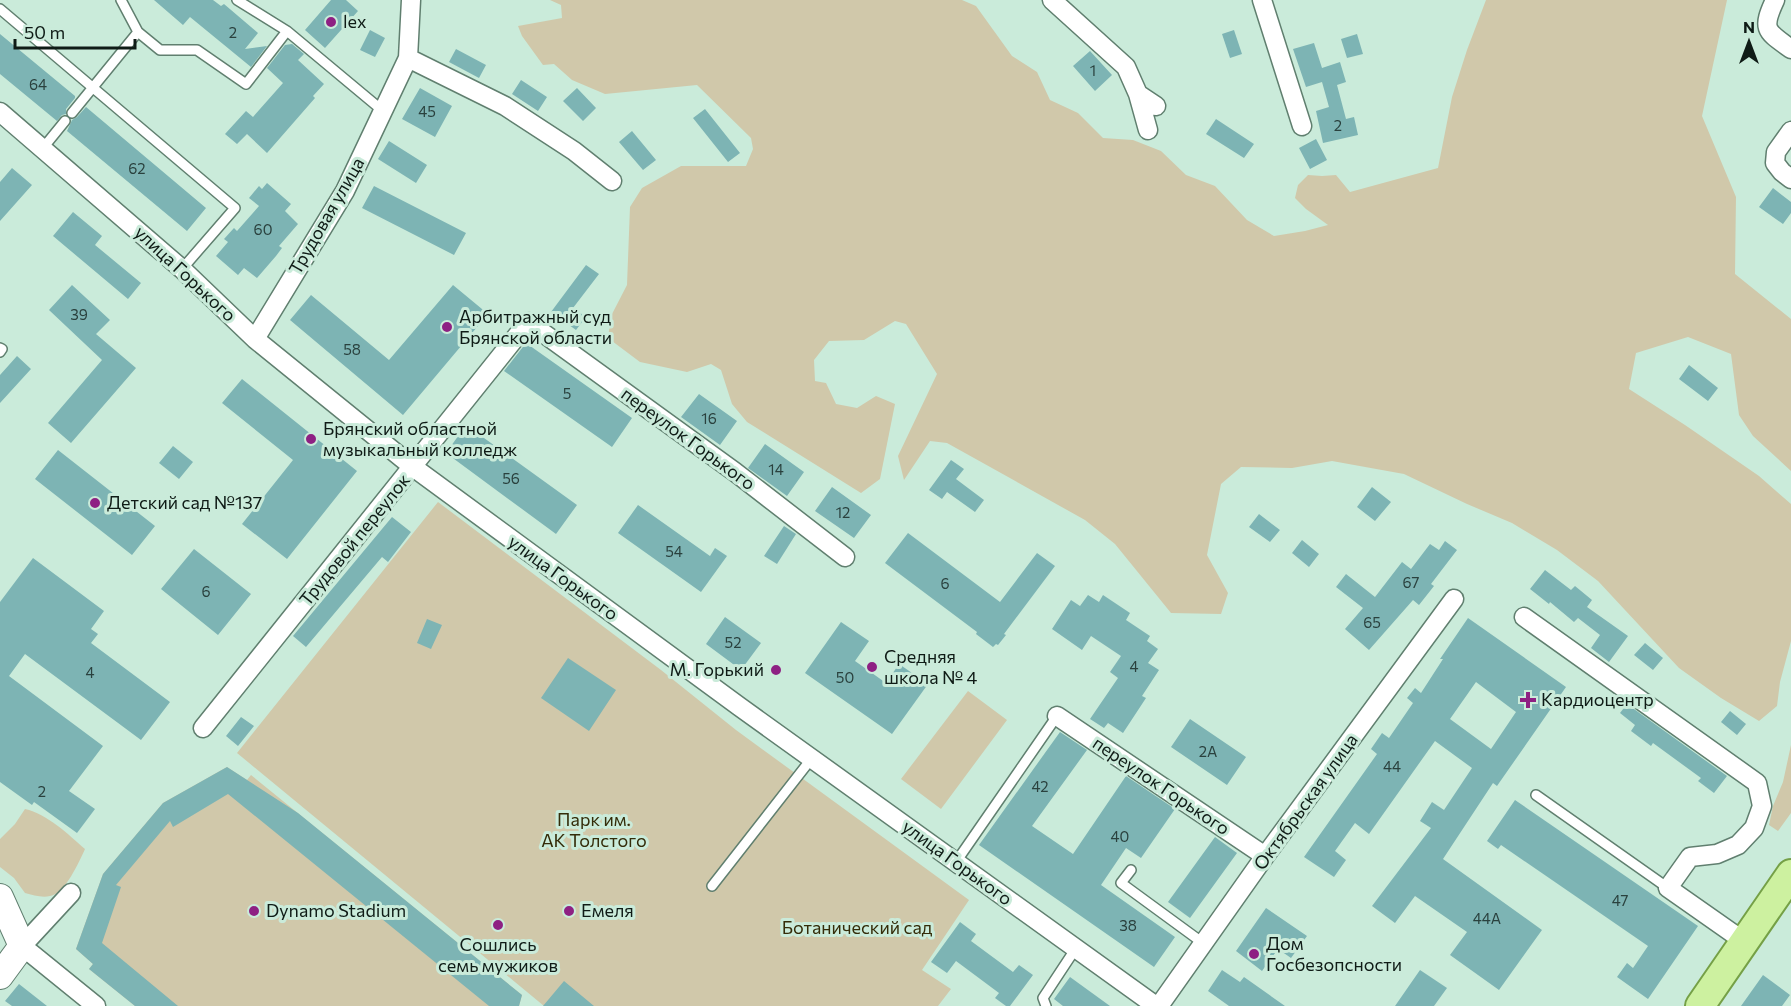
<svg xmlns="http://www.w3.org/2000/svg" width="1791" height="1006" viewBox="0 0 1791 1006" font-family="Commissioner,sans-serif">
	<rect width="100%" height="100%" fill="#caebda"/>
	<path fill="#d0c8aa" d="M550 0H962L976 6 1012 56 1037 72 1050 100 1078 113 1103 138 1133 140 1161 151 1186 175 1215 186 1247 220 1274 236 1305 231 1328 225 1306 209 1295 198 1298 185 1308 175 1322 176 1336 175 1350 192 1438 168 1452 97 1467 50 1486 0H1727L1702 116 1736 197 1735 274 1791 319V471L1753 436 1739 415 1731 354 1688 337 1636 353 1629 389 1685 425 1759 476 1791 504V641L1780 682 1777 706 1759 721 1721 698 1679 668 1598 581 1557 550 1512 523 1467 504 1404 474 1332 461 1292 468 1241 467 1221 484 1207 555 1228 593 1221 614 1171 613 1115 544 1085 520 947 443 930 441 904 480 898 456 937 374 906 324 895 321 864 340 829 341 814 360 815 381 826 383 836 404 857 408 876 396 895 404 880 479 861 493 747 422 732 404 721 370 711 364 687 372 640 362 608 338 611 316 627 285 630 207 642 188 681 166H746L753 149 751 138 697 85 605 94 572 80 554 64 543 65 522 36 518 26 562 18 561 5Z
		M438 502 661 670 736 730 969 900 922 970 951 989 938 1006H544L237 753Z
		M968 691 1007 720 941 809 901 779Z
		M1791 745V813L1778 831 1769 825 1773 806 1783 782Z
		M227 767 247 780 251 775 522 995 519 1006H135L89 969 93 964 76 949 103 874 163 803Z
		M25 809C47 814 68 834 85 849 79 862 65 894 50 896 42 898 33 895 25 893L14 878 0 867V839L15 824Z"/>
	<path fill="#7db4b4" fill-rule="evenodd" d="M154 0H213L221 6 224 4 258 33 245 49 267 46 251 67 190 17 183 25Z
		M331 0H346L358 11 325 48 305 30Z
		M370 30 385 38 375 57 360 50Z
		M1234 30 1242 54 1230 58 1222 34Z
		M0 34 75 96V98L66 109V114L62 115 57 121 0 74Z
		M1357 34 1363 54 1347 58 1341 39Z
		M1314 43 1322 68 1340 62 1346 82 1337 85 1346 119 1354 117 1358 135 1323 143 1316 111 1329 107 1322 82 1306 87 1293 49Z
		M292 44 304 54 298 60 324 84 313 96 315 98 267 153 247 134 237 144 225 134 246 111 253 117 283 83 267 68 285 45Z
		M456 49 486 65 479 78 449 62Z
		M1090 51 1112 75 1095 91 1073 66Z
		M521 80 547 97 538 111 512 94Z
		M420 88 452 106 435 137 402 119Z
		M577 88 596 108 583 121 563 101Z
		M86 107 206 208 187 231 67 131 72 120 77 117Z
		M705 109 740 153 728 162 693 118Z
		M1216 119 1254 144 1244 158 1206 134Z
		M632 131 656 160 643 170 619 142Z
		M1316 139 1327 160 1310 169 1299 148Z
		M389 141 427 165 416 183 378 159Z
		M12 168 32 185 0 221V182Z
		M267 183 291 204 285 211 298 224 279 246 282 248 276 256 257 278 244 268 238 275 216 256 228 242 224 239 234 228 237 231 259 206 249 198 259 186 262 189Z
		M374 186 466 233 454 255 362 208Z
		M1773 188 1791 202V213L1783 224 1759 207Z
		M73 212 102 236 95 245 141 283 128 299 53 236Z
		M586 265 599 274 573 308 586 317 576 330 551 312Z
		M72 285 110 320 96 334 136 368 71 443 48 423 102 360 49 310Z
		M453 285 488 314 403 415 290 320 311 295 389 360Z
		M526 343 632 418 612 447 504 371Z
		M17 356 31 369 0 403V375Z
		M1689 365 1718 388 1708 401 1679 379Z
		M242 379 357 471 287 559 242 524 293 460 222 403Z
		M699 394 737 421 720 445 681 417Z
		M466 425 577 505 556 534 446 453Z
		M765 444 804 472 787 496 748 468Z
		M173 446 193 462 179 479 159 463Z
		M58 450 155 526 132 555 35 479Z
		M951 460 964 469 956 479 984 500 975 512 947 492 942 499 929 490Z
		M832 487 871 515 854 538 815 511Z
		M1372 487 1391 502 1375 521 1357 507Z
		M638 505 710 556 715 548 727 556 701 592 618 533Z
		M1259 514 1280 530 1270 542 1249 527Z
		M392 517 411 532 388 562 382 557 306 647 293 636Z
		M784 526 796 534 777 564 764 556Z
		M908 533 1000 602 1037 553 1055 566 1004 634 1006 635 998 645 996 644 993 647 976 634 977 632 885 563Z
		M1302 540 1319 554 1309 567 1292 553Z
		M1445 541 1457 550 1431 584 1434 586 1419 605 1413 600 1369 650 1345 629 1363 608 1336 587 1346 574 1375 597 1402 562 1411 569 1430 544 1439 550Z
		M194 549 251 594 218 635 161 589Z
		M33 558 104 611 91 629 98 634 91 643 170 702 141 740 25 654 9 676 103 746 69 791 95 809 77 833 34 802 32 805 0 782V602Z
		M1545 570 1571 590 1575 586 1592 600 1587 607 1628 636 1609 662 1591 648 1600 635 1578 618 1574 622 1550 602 1549 604 1530 589Z
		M1088 595 1099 602 1103 595 1130 613 1126 620 1150 636 1147 641 1158 649 1148 663 1159 670 1142 696 1146 698 1123 733 1108 723 1104 728 1090 719 1118 678 1110 672 1121 656 1091 636 1082 650 1052 629 1071 600 1080 606Z
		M725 617 761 643 741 670 706 644Z
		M1468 618 1566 687 1497 786 1493 783 1443 859 1542 930 1499 990 1450 955 1467 932 1415 896 1395 923 1372 906 1431 828 1420 821 1432 802 1444 810 1472 768 1435 741 1369 834 1355 823 1335 851 1346 860 1334 877 1304 857 1377 754 1371 749 1382 733 1389 738 1413 703 1407 698 1415 688 1421 693 1443 659H1440ZM1476 682 1516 712 1491 749 1450 719Z
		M427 619 442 625 431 649 417 643Z
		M841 622 869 641 855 661 886 683 899 664 928 684 892 734 805 673Z
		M1645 643 1663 658 1653 670 1634 655Z
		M568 658 616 690 589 731 541 698Z
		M1627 704 1727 776 1714 793 1698 781 1701 778 1653 743 1651 746 1631 731 1635 725 1620 713Z
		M1730 711 1746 724 1737 735 1721 722Z
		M241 717 254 726 238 746 226 736Z
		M1190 719 1246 757 1227 785 1171 747Z
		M1060 732 1087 750 1032 826 1073 854 1126 776 1175 809 1141 858 1126 848 1101 885 1175 937 1154 967 979 845Z
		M227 767 298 813 522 995 519 1006H489L228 794 173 827 170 821 116 885 121 887 102 943 178 1006H135L89 969 93 964 76 949 103 874 163 803Z
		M1515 800 1698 926 1648 999 1617 977 1627 963 1633 968 1648 946 1501 845 1498 849 1487 841Z
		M1215 837 1237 853 1190 918 1168 902Z
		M1266 908 1307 936 1291 958 1278 949 1262 971 1236 951Z
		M960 922 976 934 971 941 1013 972 1019 965 1033 975 1010 1006H1006L995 998 999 993 956 961 947 973 931 962Z
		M1222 970 1240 982 1244 977 1285 1006H1229L1208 991Z
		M1420 970 1447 988 1434 1006H1395Z
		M1763 975 1790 995 1782 1006H1741Z
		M1070 977 1110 1006H1063L1054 999Z
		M564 981 594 1006H543Z
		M19 984 47 1006H12L5 1001Z"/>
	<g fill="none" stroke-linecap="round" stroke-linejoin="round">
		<g stroke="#607f6f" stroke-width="12">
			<path id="lane" d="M121 0 138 32
				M0 9 235 208 182 269
				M287 31 383 111
				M72 113 138 32 160 50H197L246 84 287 31 237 0
				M43 148 65 121
				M0 348 2 349 0 352
				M1536 795 1668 888
				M956 862 1057 716
				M1131 870 1121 883 1203 943
				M712 886 812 758
				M1046 1006 1043 998 1076 948"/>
		</g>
		<g stroke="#607f6f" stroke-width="21">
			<path id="street" d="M1052 0 1126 67 1138 94 1156 106
				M1262 0 1302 126
				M1775 0C1761 30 1766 31 1791 49
				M408 58 505 106 574 151 612 181
				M1138 94 1148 130
				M0 112 182 269 255 339 413 467 740 707 1156 1006
				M1791 131 1776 152 1775 163 1782 172 1791 179
				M255 339 345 191 408 58 411 0
				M1524 617 1757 783 1762 806 1754 828 1738 845 1717 854 1690 857 1668 888 1745 942
				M1057 716 1265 856
				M203 728 528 322 735 472 845 557
				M71 893 22 946 96 1006
				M1159 1006 1265 856 1454 599"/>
		</g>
		<g stroke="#607f6f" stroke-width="28">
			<path id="secondary" d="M0 897 22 946 0 976"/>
		</g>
		<g stroke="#75a046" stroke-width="32">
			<path id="primary" d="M1700 1006 1791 874"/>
		</g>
		<use href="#lane" stroke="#fff" stroke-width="9"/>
		<use href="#street" stroke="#fff" stroke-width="18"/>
		<use href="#secondary" stroke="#fff" stroke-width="26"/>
		<use href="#primary" stroke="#cdf1a0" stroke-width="28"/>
	</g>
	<g fill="#8e2083" stroke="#caebda" stroke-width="2">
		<circle cx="331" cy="22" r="6"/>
		<circle cx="447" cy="327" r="6"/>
		<circle cx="311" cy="439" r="6"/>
		<circle cx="95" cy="503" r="6"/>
		<circle cx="872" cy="667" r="6"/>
		<circle cx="776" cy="670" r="6"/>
		<path d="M1525 691h6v6h6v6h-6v6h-6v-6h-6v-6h6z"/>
		<circle cx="254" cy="911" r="6"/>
		<circle cx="569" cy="911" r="6"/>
		<circle cx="498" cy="925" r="6"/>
		<circle cx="1254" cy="954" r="6"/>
	</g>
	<g text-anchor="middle" stroke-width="6" stroke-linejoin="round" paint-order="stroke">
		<g font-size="15" fill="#2a413e">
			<text x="233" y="38">2</text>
			<text x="1093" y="76">1</text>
			<text x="38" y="90">64</text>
			<text x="427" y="117">45</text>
			<text x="1338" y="131">2</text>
			<text x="137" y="174">62</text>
			<text x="263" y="235">60</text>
			<text x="79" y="320">39</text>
			<text x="352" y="355">58</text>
			<text x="567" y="399">5</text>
			<text x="709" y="424">16</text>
			<text x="776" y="475">14</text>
			<text x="511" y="484">56</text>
			<text x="843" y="518">12</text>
			<text x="674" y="557">54</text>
			<text x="1411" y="588">67</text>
			<text x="945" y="589">6</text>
			<text x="206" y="597">6</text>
			<text x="1372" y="628">65</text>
			<text x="733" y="648">52</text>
			<text x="1134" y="672">4</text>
			<text x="90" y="678">4</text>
			<text x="845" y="683">50</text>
			<text x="1208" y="757">2А</text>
			<text x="1392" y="772">44</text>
			<text x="1040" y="792">42</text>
			<text x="42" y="797">2</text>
			<text x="1120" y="842">40</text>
			<text x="1620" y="906">47</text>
			<text x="1487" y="924">44А</text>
			<text x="1128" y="931">38</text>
		</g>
		<g font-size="18" fill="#0f1b16" stroke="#caebda" text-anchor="start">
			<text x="343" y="28">lex</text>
			<text x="459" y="323">Арбитражный суд<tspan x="459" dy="21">Брянской области</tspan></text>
			<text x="323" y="435">Брянский областной<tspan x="323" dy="21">музыкальный колледж</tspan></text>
			<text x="107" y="509">Детский сад №137</text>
			<text x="884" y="663">Средняя<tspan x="884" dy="21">школа № 4</tspan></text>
			<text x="764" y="676" text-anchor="end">М. Горький</text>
			<text x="1541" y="706">Кардиоцентр</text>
			<text x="266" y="917">Dynamo Stadium</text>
			<text x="581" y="917">Емеля</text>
			<text x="1266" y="950">Дом<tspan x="1266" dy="21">Госбезопсности</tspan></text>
			<text x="498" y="951" text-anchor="middle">Сошлись<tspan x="498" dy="21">семь мужиков</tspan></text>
		</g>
		<g font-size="18" fill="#0f1b16" stroke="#caebda">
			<text transform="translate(327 216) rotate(-60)" y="6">Трудовая улица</text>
			<text transform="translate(185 274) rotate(43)" y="6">улица Горького</text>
			<text transform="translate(688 439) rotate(36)" y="6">переулок Горького</text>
			<text transform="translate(355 540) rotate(-51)" y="6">Трудовой переулок</text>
			<text transform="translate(563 578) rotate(36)" y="6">улица Горького</text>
			<text transform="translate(1161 786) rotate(34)" y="6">переулок Горького</text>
			<text transform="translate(1306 802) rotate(-54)" y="6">Октябрьская улица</text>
			<text transform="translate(957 863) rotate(36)" y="6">улица Горького</text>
		</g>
		<g font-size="18" fill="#342c09" stroke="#caebda">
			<text x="594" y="826">Парк им.<tspan x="594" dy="21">АК Толстого</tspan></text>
			<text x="857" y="934">Ботанический сад</text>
		</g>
	</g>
	<g transform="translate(1749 42)" stroke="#caebda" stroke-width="4.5" paint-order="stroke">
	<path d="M0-4.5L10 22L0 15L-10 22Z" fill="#0f1b16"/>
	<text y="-9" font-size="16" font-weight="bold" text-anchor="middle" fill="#0f1b16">N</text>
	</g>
	<path d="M15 39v9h120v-9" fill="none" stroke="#0f1b16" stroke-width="3"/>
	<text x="24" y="39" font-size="18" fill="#0f1b16" stroke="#caebda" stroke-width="4.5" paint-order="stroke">50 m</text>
</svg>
